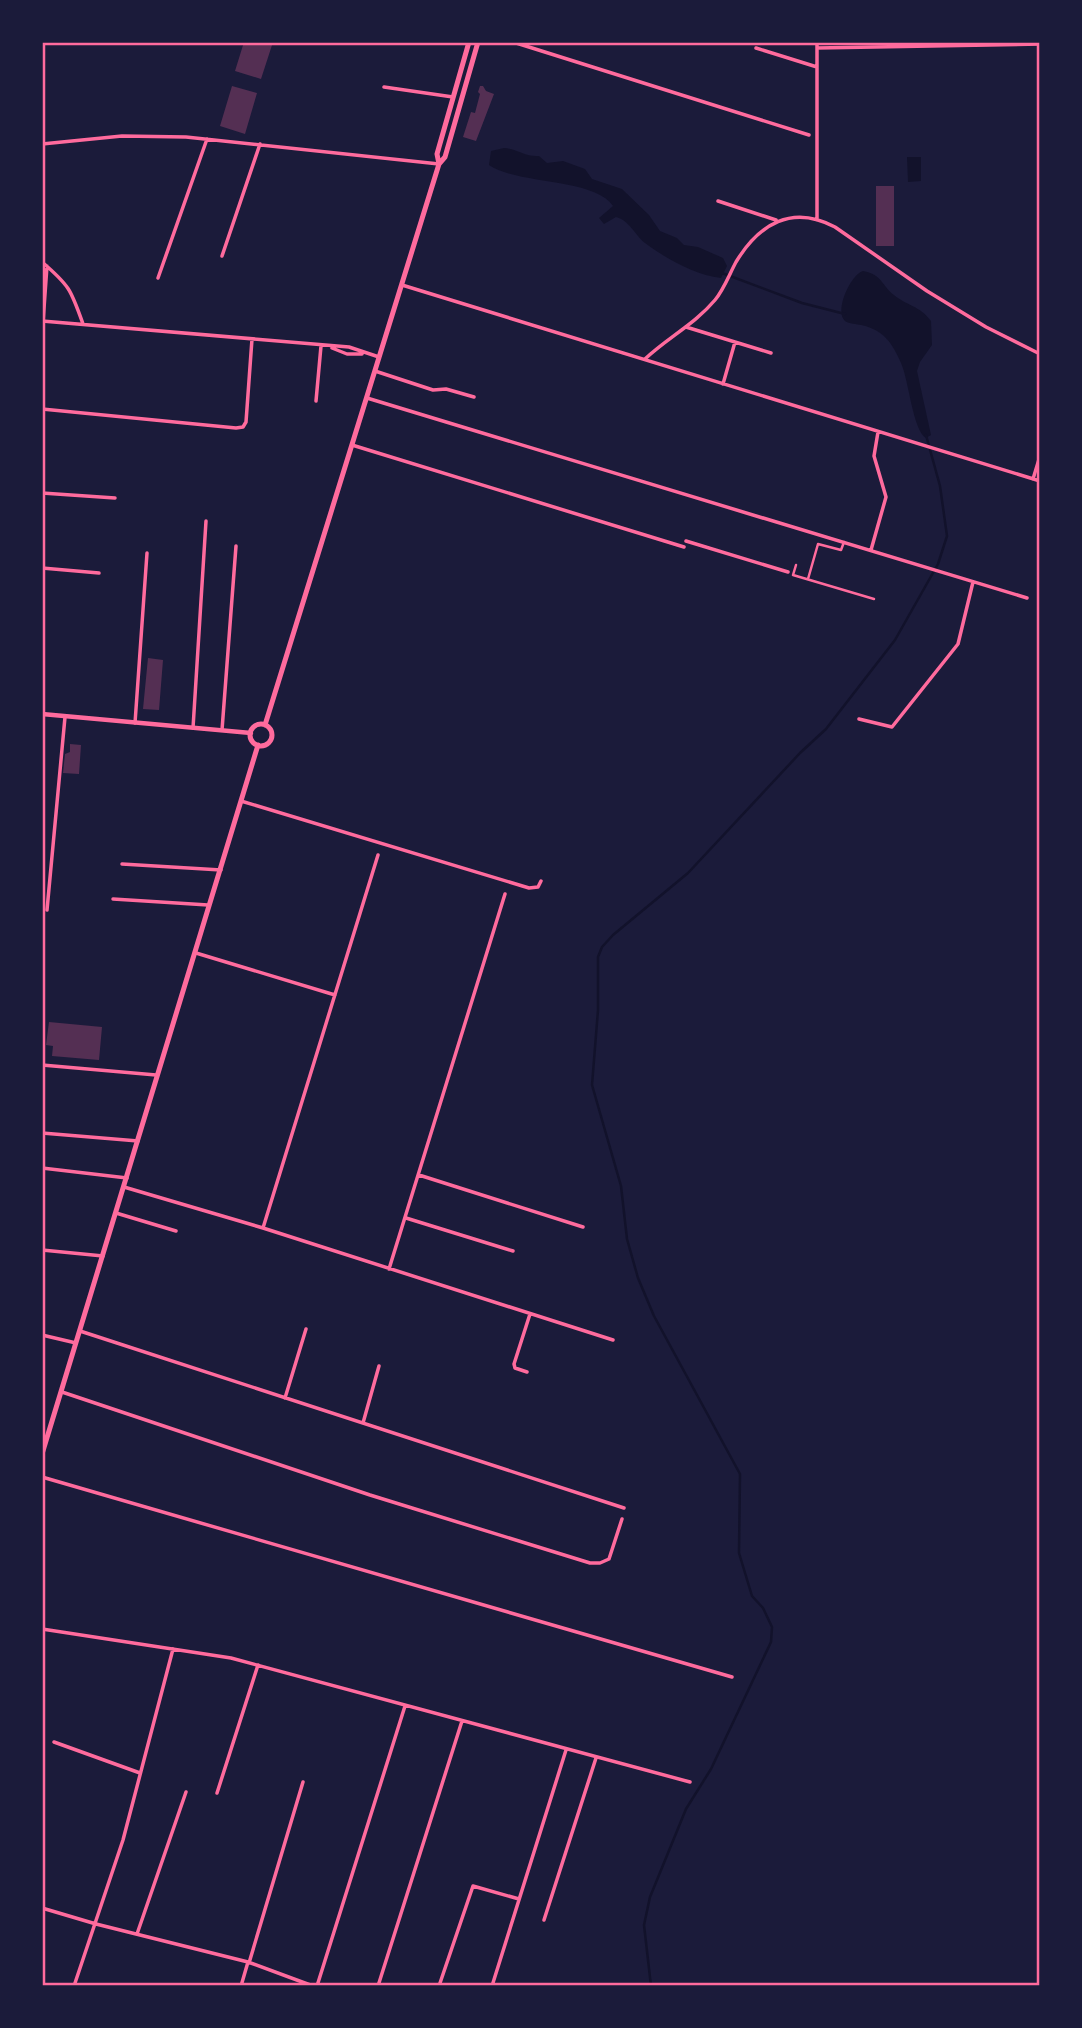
<svg xmlns="http://www.w3.org/2000/svg" width="1082" height="2028" viewBox="0 0 1082 2028" font-family="Poppins,sans-serif">
	<rect width="100%" height="100%" fill="#1b1b3a"/>
	<path fill="#12122b" d="M504 148C518 149 525 157 539 156L547 163 563 161 585 169 592 179 622 189 649 215 660 231 677 238 684 245 698 247 723 258 727 266 721 278C695 275 665 258 645 243 635 235 629 220 616 217L604 224 599 218 613 206C594 178 518 185 489 165L491 151Z
		M907 157H921V181L908 182Z
		M863 271C883 275 881 285 894 295 907 306 919 305 931 321L932 345 920 362 917 371 931 435 926 438C913 431 909 381 901 363 892 343 884 330 861 325 857 324 849 324 845 321 834 312 850 275 863 271Z"/>
	<g fill="none" stroke-linecap="round" stroke-linejoin="round">
		<path stroke="#12122b" stroke-width="2.5" d="M722 273 802 303 845 314
			M651 1986 644 1925 650 1897 686 1809 711 1769 771 1642 772 1627 763 1608 752 1596 739 1553 740 1474 654 1316 638 1278 627 1239 621 1186 592 1085 598 1010V957L602 947 613 935 688 873 800 753 826 729 895 640 938 564 947 536 940 486 926 435"/>
	</g>
	<path fill="#542f53" d="M244 42H273L261 79 235 71Z
		M232 86 257 93 245 134 220 126Z
		M480 86H483L486 91 494 94 476 141 463 137 471 112 475 113 480 94 478 92Z
		M876 186H894V246H876Z
		M148 658 163 660 159 710 143 709Z
		M70 744 81 745 79 774 63 773 65 754 70 752Z
		M49 1022 102 1027 99 1060 52 1056 53 1046 46 1045Z"/>
	<g fill="none" stroke-linecap="round" stroke-linejoin="round">
		<path stroke="#ff6b9d" stroke-width="2.5" d="M796 565 793 575 874 599
			M808 579 818 544 841 550 844 542"/>
		<path stroke="#ff6b9d" stroke-width="3.5" d="M513 42 809 135
			M817 42V220
			M756 48 817 67
			M817 48 1040 44
			M384 87 453 97
			M42 144 122 136 186 137 439 164
			M718 201 776 220
			M222 256 260 144
			M42 262C70 286 71 290 83 324
			M158 278 207 139
			M402 285 1040 481
			M42 321 349 347 379 357
			M686 327 771 353
			M42 337 47 266
			M332 348 347 354H362
			M645 359C667 338 695 324 715 300 724 289 729 275 736 262 759 224 792 204 835 227L927 291 986 327 1040 354
			M375 371 433 390 446 389 474 397
			M723 384 735 342
			M367 398 1027 598
			M316 401 321 346
			M42 409 236 428 243 427 246 422 252 339
			M352 445 684 547
			M1033 479 1040 456
			M42 493 115 498
			M686 541 788 572
			M871 550 886 497 874 456 878 432
			M42 568 99 573
			M859 719 892 727 958 644 973 582
			M135 723 147 553
			M193 728 206 521
			M222 730 236 546
			M241 801 529 888 538 887 541 881
			M122 864 221 870
			M113 899 208 905
			M47 910 65 717
			M196 953 335 995
			M42 1065 156 1075
			M42 1133 138 1141
			M42 1168 127 1178
			M419 1175 583 1227
			M124 1187 263 1228 613 1340
			M116 1213 176 1231
			M406 1218 513 1251
			M263 1228 378 855
			M42 1250 103 1256
			M389 1269 505 894
			M80 1331 624 1508
			M42 1335 76 1343
			M527 1372 515 1368 514 1364 530 1314
			M62 1392 370 1495 590 1563H600L609 1559 622 1519
			M285 1398 306 1329
			M363 1423 379 1366
			M42 1477 732 1677
			M42 1629 231 1658 690 1782
			M54 1742 140 1773
			M217 1793 258 1665
			M42 1908 96 1924 248 1962 313 1986
			M544 1920 596 1758
			M137 1934 186 1792
			M249 1963 303 1782
			M74 1986 123 1840 173 1649
			M241 1986 248 1962
			M317 1986 405 1706
			M378 1986 462 1721
			M439 1986 473 1886 519 1899
			M492 1986 566 1750"/>
		<path stroke="#ff6b9d" stroke-width="4.5" d="M42 714 251 733"/>
		<path stroke="#ff6b9d" stroke-width="5" d="M439 164 437 154 469 42
			M250 735a11 11 0 1 1 22 0a11 11 0 1 1-22 0Z
			M265 725 439 164 445 157 478 42
			M42 1454 258 745"/>
	</g>
	<rect width="1082" height="2028" fill="none" stroke="#1b1b3a" stroke-width="88"/>
	<rect x="44" y="44" width="994" height="1940" fill="none" stroke="#ff6b9d" stroke-width="2.5"/>
</svg>
